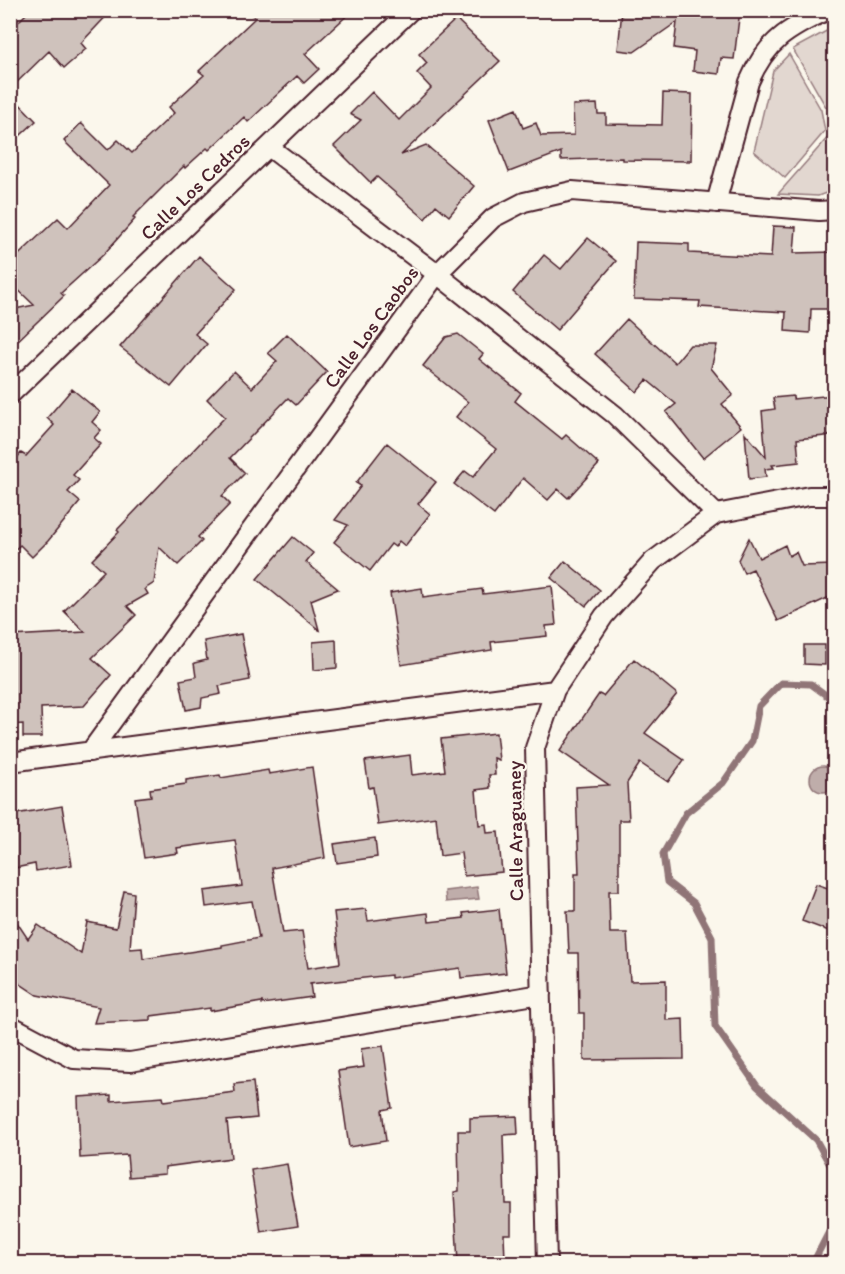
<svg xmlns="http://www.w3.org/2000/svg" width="845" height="1274" viewBox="0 0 845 1274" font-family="Itim,sans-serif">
	<rect width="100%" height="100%" fill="#fbf7ec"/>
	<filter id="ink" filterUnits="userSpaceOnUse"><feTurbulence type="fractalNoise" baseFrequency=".0167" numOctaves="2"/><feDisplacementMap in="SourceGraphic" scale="12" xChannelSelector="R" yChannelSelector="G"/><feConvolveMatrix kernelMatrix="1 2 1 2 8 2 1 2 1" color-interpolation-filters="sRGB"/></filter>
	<g filter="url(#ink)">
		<path fill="#e2d7d0" stroke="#967b7e" stroke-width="1.5" d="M834 27V26V108L826 107 793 49Z
			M789 54 821 110 825 131 785 178 754 151 773 71Z
			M834 134V190L818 196 778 194 830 135Z"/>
		<path fill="#bfadaa" stroke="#907477" stroke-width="1.5" d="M810 779a13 13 0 1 1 26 0a13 13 0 1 1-26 0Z
			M477 887 479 899 446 902 445 891Z"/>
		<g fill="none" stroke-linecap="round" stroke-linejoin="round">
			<path stroke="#907477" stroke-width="7" d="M834 701 811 684 781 683 759 706 752 741 723 783 686 813 663 854 667 882 694 903 712 937 715 1026 757 1086 816 1140 834 1172
				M810 1264 814 1261 834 1222"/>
		</g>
		<path fill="#cfc2bc" stroke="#4a1f2b" stroke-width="1.5" d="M30 10H112L81 43 86 49 64 68 49 51 10 89V30Z
			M248 10H353L305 54 319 69 304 83 297 76 248 122 244 117 209 150 207 148 185 168 184 166 133 217 135 219 103 255 61 293 64 296 10 348V310L34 305 10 282V263L58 218 68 228 109 185 64 141 81 123 108 150 118 140 132 153 174 113 169 107 204 75 199 71 255 18Z
			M622 10H740L734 59 721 58 719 74 693 71 695 51 674 48 677 22 634 52 618 50Z
			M456 19 500 61 401 155 426 145 474 186 449 216 436 205 425 219 377 177 371 183 334 146 361 120 350 114 372 92 399 120 431 88 417 73 427 63 419 54Z
			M663 93 692 94 691 161 622 160V158L561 160V152L509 172 489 120 516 109 523 128 536 123 541 136 574 135 573 105 597 104 598 114H606V124L662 125Z
			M10 94 36 121 10 145Z
			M773 226 796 227 794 253 834 252V309H811L810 333 785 331 786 312 699 307 700 301 634 299 636 242 689 244V253L771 257Z
			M588 238 616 261 557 330 513 292 544 255 561 269Z
			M199 256 236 289 195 334 207 344 171 387 120 347Z
			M627 319 675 363 690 345H717L711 368 733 395 722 404 741 427 703 458 666 412 676 404 647 380 637 392 595 354Z
			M287 334 327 372 296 405 288 398 230 458 245 473 222 496 230 504 198 537 202 541 178 565 159 547 154 583 145 589 148 594 127 606 136 615 92 658 111 675 84 706 41 708 42 737H23V724L10 725V636L85 632 64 611 104 571 92 560 119 532 117 530 225 417 207 399 234 371 252 388 277 361 268 353Z
			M458 334 483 354 479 359 521 393 515 401 562 439 566 435 599 464 568 498 558 489 548 500 523 478 494 515 454 484 465 471 473 477 496 449 456 417 468 402 423 366 446 337Z
			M72 389 100 412 92 422 101 430 94 438 101 444 73 475 79 480 68 492 80 502 48 541 32 557 20 545 10 554V466L21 453 26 456 54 425 47 418Z
			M834 395V435L797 439 799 462 772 465 774 468 765 469 766 477 749 479 745 433 766 457 762 411 775 409 773 398 793 396V399Z
			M387 443 436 482 418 504 430 514 405 546 399 541 395 547 391 544 370 571 334 542 348 525 335 520 361 486 356 483Z
			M293 537 313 553 306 562 338 589 311 600 319 630 257 579Z
			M749 538 759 558 785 545 789 556 796 552 802 566 834 565V595L778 621 753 569 744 573 738 560Z
			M565 561 600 590 586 606 551 578Z
			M552 586 556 625 546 626 547 636 491 642 492 650 401 665 390 593 422 588 423 597 482 589 483 594Z
			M241 634 250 680 219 686 221 694 202 698 201 707 186 710 180 680 196 677 194 663 207 660 204 641Z
			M336 640 337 668 314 670 313 642Z
			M804 645H825V665L804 664Z
			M634 659 677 694 645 733 684 760 668 782 640 763 627 783 629 820H619V891H609L610 933H627L630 981 666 980V1020L683 1019 684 1059 584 1060V1013H579L578 953H569L567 911H575V874H579L576 787 609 785 560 751 599 694 603 696Z
			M496 733 499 760 494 758 495 775H489L490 788 476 790 479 825 486 824 487 833 498 832 502 872 464 876 461 853 440 856 436 817 378 825 373 787 369 788 365 761 410 755 412 775 445 771 441 739Z
			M312 767 325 858 272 868 283 933 302 931 308 968 340 963 334 912 366 909 368 921 428 913 429 922 464 918 463 913 499 909 506 973 461 978 460 968 391 978V975L310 984 312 997 262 1004V1002L210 1011V1008L151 1016V1020L94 1023 99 1007 37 995 10 977V912L28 939 38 925 81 954 87 922 116 928 124 891 134 893 130 949 142 948 143 959 222 947V945L259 938 252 901 206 907 204 891 242 886 235 840 177 848 178 853 144 858 135 798 151 796 150 789 186 784V780L220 775 221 778 268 770 269 774Z
			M62 806 72 865 36 871 35 864 10 869V815Z
			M375 838 377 857 337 863 334 844Z
			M816 884 834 890V933L802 921Z
			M383 1046 392 1108 382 1110 386 1141 349 1147 338 1071 364 1067 361 1049Z
			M253 1082 257 1118 227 1121 231 1158 165 1167V1174L129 1177 127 1155 80 1158 78 1097 111 1095V1101L163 1097 164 1101 235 1092 234 1084Z
			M517 1116 518 1134 503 1135 505 1203H511V1234H504L505 1261H495V1263H458L454 1192 459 1191 458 1131H470V1118Z
			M287 1164 298 1226 261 1232 251 1170Z"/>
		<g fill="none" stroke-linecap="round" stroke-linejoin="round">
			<g stroke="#4a1f2b" stroke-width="22">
				<path id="street" d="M269 147 437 274 615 415 716 514
					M716 203 749 82C766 41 789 28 828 10
					M10 395 411 10
					M90 752 437 274 493 218 524 202 572 191 819 211 834 210
					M10 762 555 690
					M10 1025 74 1059 130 1062 541 994
					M547 1264 535 748 555 690 604 616 653 561 716 514 809 496H834"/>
			</g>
			<use href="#street" stroke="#fbf7ec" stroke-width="18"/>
		</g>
	</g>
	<g text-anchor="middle" stroke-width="4.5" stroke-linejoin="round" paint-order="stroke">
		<g font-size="20" fill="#4a1f2b" stroke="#fbf7ec">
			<text transform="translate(195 187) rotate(-44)" y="7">Calle Los Cedros</text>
			<text transform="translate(371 327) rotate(-54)" y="7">Calle Los Caobos</text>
			<text transform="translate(515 831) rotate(-91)" y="7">Calle Araguaney</text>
		</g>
	</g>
	<rect width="845" height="1274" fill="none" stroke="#fbf7ec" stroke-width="36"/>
	<rect x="18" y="18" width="809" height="1238" fill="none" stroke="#4a1f2b" stroke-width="2" filter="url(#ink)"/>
</svg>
